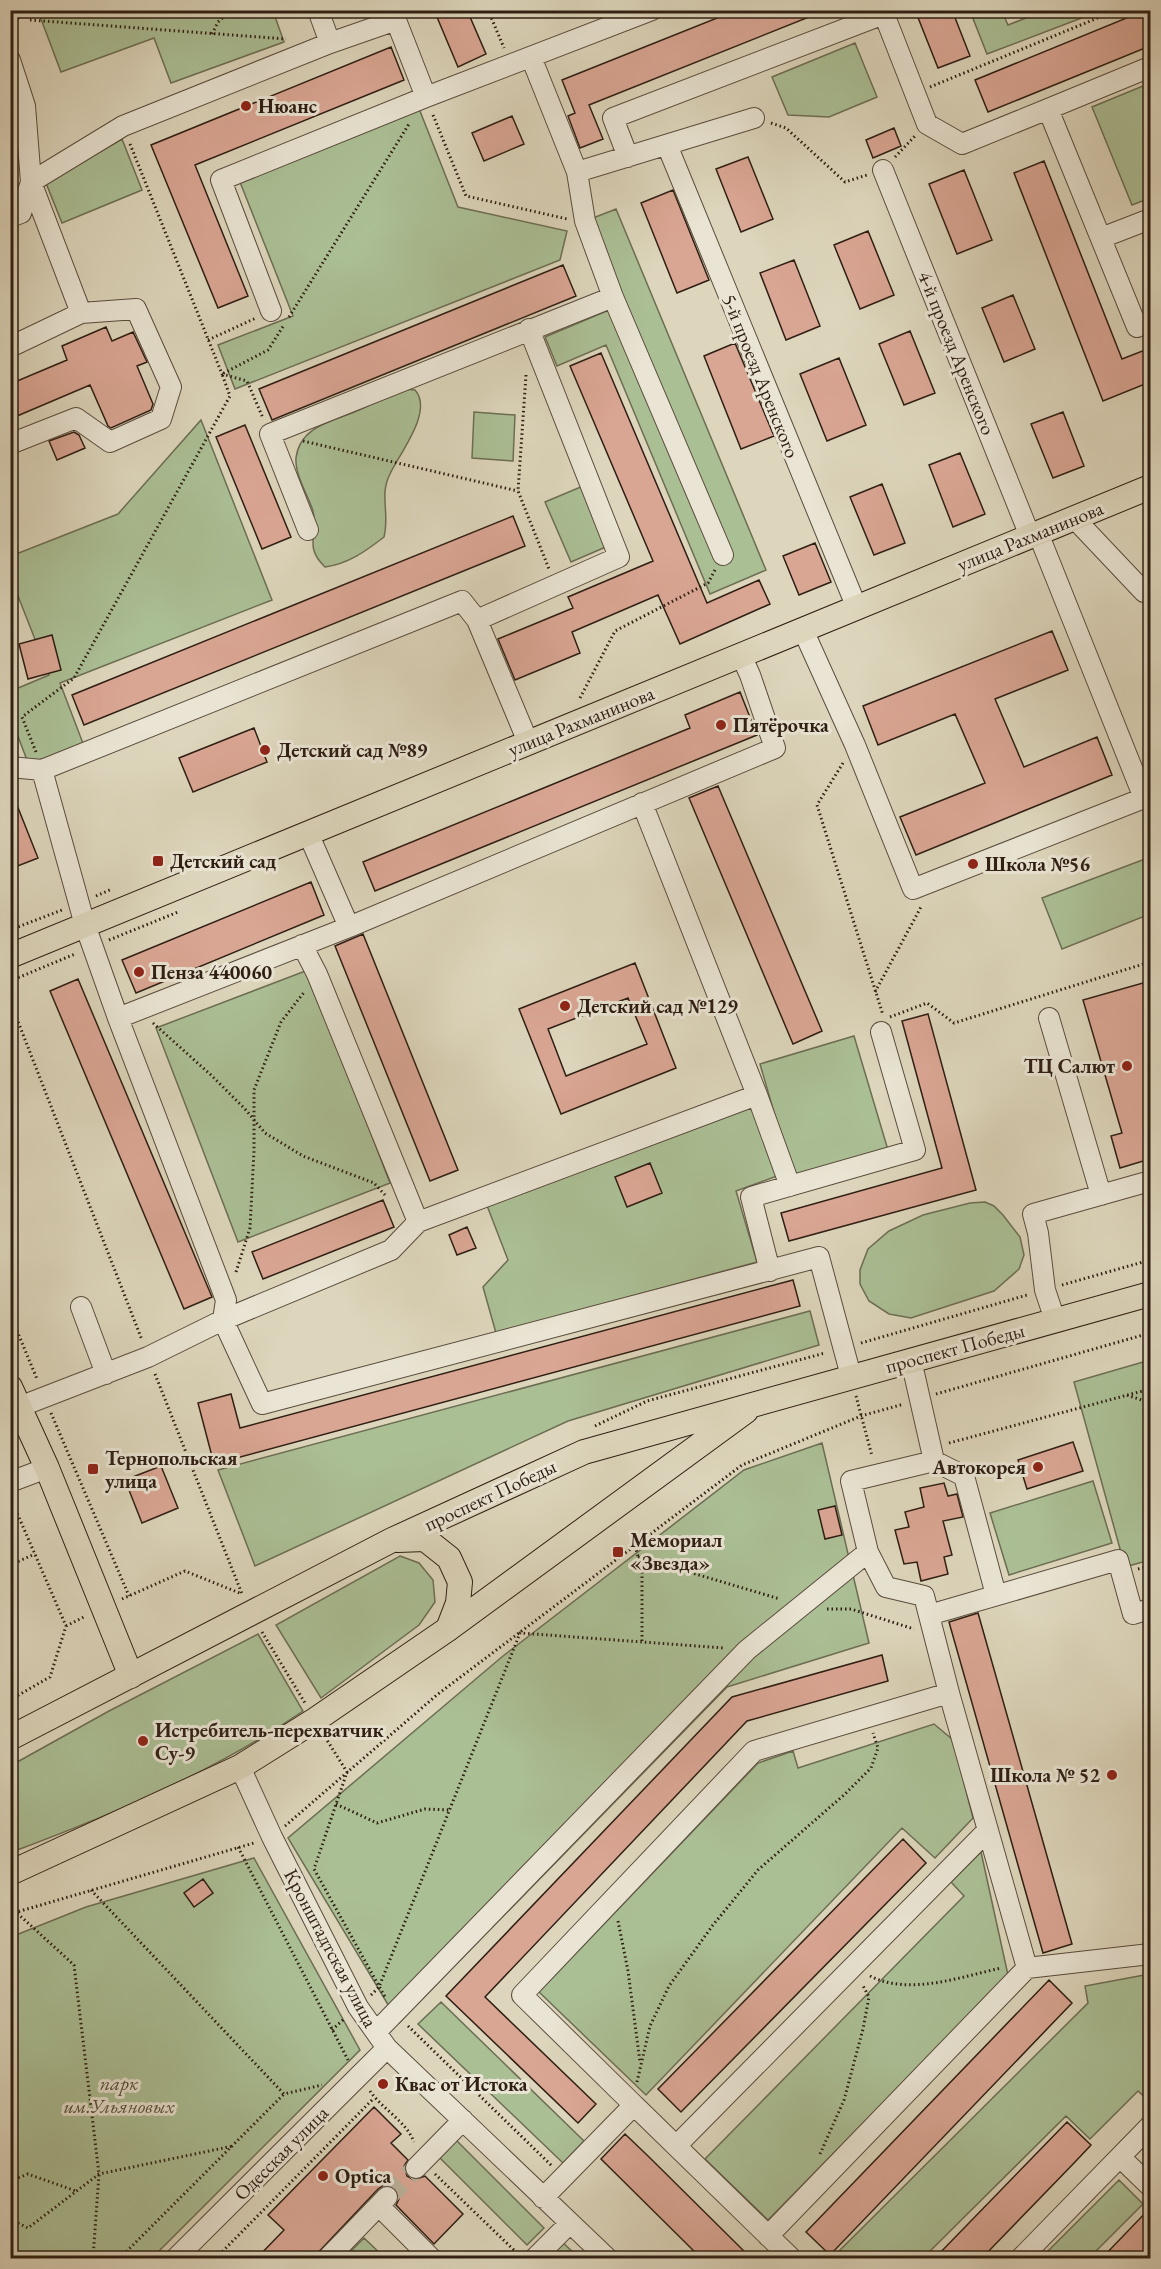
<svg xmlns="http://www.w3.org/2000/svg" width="1161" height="2269" viewBox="0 0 1161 2269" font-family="'EB Garamond',serif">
	<rect width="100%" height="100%" fill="#ddd6bc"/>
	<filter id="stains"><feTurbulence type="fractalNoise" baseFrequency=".00333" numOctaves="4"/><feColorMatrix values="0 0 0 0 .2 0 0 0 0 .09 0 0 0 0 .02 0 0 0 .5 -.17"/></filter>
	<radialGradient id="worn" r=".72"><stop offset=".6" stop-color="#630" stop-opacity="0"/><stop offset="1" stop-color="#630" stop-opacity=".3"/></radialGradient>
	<path fill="#abbf95" stroke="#6c6e54" stroke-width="1.5" d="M38 11H273L284 42 171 83 154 38 61 72Z
		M970 11H1002L1008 25 1044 11H1100L987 54Z
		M855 43 877 97 829 117 788 115 772 77Z
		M1150 83V198L1132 205 1092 107Z
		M418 106 458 207 567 231 560 260 235 389 218 345 293 316 238 177Z
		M122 139 142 190 62 223 46 183Z
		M616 209 766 570 710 594 606 345 557 366 545 337 623 304 588 220Z
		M405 389 415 390C434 411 399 454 390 474 379 495 390 513 384 537 366 551 348 564 325 567 303 546 319 535 313 511 308 495 295 476 296 458 300 425 335 421 359 410 375 403 388 394 405 389Z
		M474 412 515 415 513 461 472 458Z
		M201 420 272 600 60 683 84 746 30 768 11 718V691L49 675 11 578V556L118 514Z
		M583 486 608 546 571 562 545 502Z
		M1145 859 1150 874V914L1062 949 1042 898Z
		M308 970 390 1183 238 1242 156 1028Z
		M854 1036 888 1150 793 1178 760 1064Z
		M753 1105 777 1176 736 1191 757 1262 496 1333 483 1287 508 1260 486 1203Z
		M985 1202 994 1206 1003 1215 1020 1237 1024 1255 1019 1269 994 1291 911 1318 889 1314 869 1301 860 1284V1270L868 1249 889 1231 923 1215 970 1203Z
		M810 1311 819 1345 568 1421 255 1566 218 1470Z
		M1150 1360V1560L1125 1567 1074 1382Z
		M822 1443 869 1643 727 1687 399 2023 288 1838 503 1656 744 1470Z
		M1093 1481 1112 1543 1009 1575 990 1513Z
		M400 1556 419 1563 433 1580 435 1602 419 1625 321 1698 276 1625Z
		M258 1634 303 1711C214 1772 114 1814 12 1852L10 1848V1766L109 1711Z
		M934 1724 953 1740 973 1818 935 1858 902 1828 646 2095 539 1992 758 1763 793 1751 798 1768Z
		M981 1852 1008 1975 768 2220 705 2159 964 1896 951 1882Z
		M254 1858 360 2050 152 2258H11V1937L86 1907Z
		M1150 1974V2102L1138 2091 1090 2139 1066 2116 923 2258H832L1088 2003 1085 1986Z
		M441 2002 584 2141 563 2163 418 2024Z
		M453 2137 544 2228 527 2245 436 2154Z
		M1119 2180 1143 2204 1089 2258H1041Z
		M364 2238 385 2258H344Z
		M558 2238 579 2258H539Z"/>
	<path fill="#daa694" stroke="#2e1e13" stroke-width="1.5" fill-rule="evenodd" d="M434 10H467L486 54 458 67Z
		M737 10 824 11 589 105 603 139 580 148 568 116 575 113 562 80Z
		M915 10H952L970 56 938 68Z
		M1146 10H1150V46L988 112 975 80Z
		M391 47 404 80 195 165 248 296 218 308 151 145Z
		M512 116 524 144 484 161 472 133Z
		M894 128 901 146 873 158 866 140Z
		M748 157 773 219 741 232 716 169Z
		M1044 161 1122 359 1150 348V382L1103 401 1014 173Z
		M964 170 992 240 957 254 929 184Z
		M673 190 709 280 677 293 641 203Z
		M868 231 894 295 860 309 834 245Z
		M794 260 820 326 786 340 760 273Z
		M563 265 576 296 272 420 259 389Z
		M1013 295 1035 349 1004 362 982 308Z
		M106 327 112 341 133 332 147 362 137 366 153 404 151 410 111 428 108 426 90 385 10 419V384L67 360 62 346Z
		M910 331 935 393 904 405 879 344Z
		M735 343 774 436 741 449 704 356Z
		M601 353 707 603 759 580 770 604 680 644 658 595 572 632 580 653 515 680 498 639 573 608 568 597 653 561 570 366Z
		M839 358 866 425 827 441 800 374Z
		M1063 412 1084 466 1053 478 1031 424Z
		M245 425 291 537 262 549 216 437Z
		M74 432 79 435 85 448 57 460 49 441Z
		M960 453 985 514 953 527 929 465Z
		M882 484 905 543 874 555 850 497Z
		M513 516 525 546 84 725 72 695Z
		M815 543 831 582 799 595 783 556Z
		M1052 631 1068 670 995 699 1024 767 1097 737 1112 775 916 855 900 817 985 783 955 714 878 745 863 706Z
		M52 635 61 670 28 679 19 644Z
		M740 692 757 735 375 891 363 862 690 728 685 715Z
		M254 728 267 762 193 792 179 758Z
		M718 786 822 1031 793 1044 689 798Z
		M11 790 38 858 10 869V791Z
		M311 882 324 915 136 993 122 960Z
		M363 934 458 1170 430 1181 335 946Z
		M635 963 676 1068 561 1114 519 1009ZM628 998 647 1044 566 1076 548 1029Z
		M78 979 212 1297 184 1309 50 991Z
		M1150 981V1159L1120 1168 1111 1136 1122 1133 1083 1000Z
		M928 1014 976 1190 789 1241 781 1213 942 1168 902 1021Z
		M650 1163 662 1193 627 1207 615 1177Z
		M383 1200 394 1227 263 1279 252 1252Z
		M467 1227 476 1248 457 1255 449 1235Z
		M793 1280 800 1306 214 1464 198 1403 231 1394 240 1428Z
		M1073 1442 1083 1471 1027 1489 1018 1460Z
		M161 1466 178 1508 142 1523 125 1480Z
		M944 1483 948 1496 957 1494 963 1517 943 1521 952 1555 944 1557 948 1574 921 1581 917 1562 904 1564 895 1530 909 1527 905 1512 924 1507 920 1488Z
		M835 1506 842 1535 825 1539 818 1510Z
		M978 1613 1072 1944 1043 1953 949 1622Z
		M882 1655 888 1681 747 1721 485 1997 596 2104 578 2123 446 1996 732 1697Z
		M903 1839 926 1863 681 2112 658 2089Z
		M203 1879 213 1893 194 1907 184 1893Z
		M1049 1980 1072 2003 830 2255 806 2232Z
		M374 2107 401 2134 391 2143 408 2160 404 2166 407 2176 414 2180 425 2176 463 2214 434 2244 396 2205 399 2199 396 2189 390 2186 384 2185 378 2189 312 2259H256L284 2230 268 2215Z
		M1067 2122 1091 2145 1075 2162 981 2259H934Z
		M625 2134 647 2155 752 2259H702L601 2159Z
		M1150 2208V2259H1101Z"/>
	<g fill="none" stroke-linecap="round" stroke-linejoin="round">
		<path stroke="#bab19a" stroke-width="20" stroke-dasharray="20 10" stroke-linecap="butt" d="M387 2197 416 2168"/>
		<g stroke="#5a4c3d" stroke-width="22">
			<path id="minor" d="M318 10 330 43
				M392 10 426 97
				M10 12 13 10
				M531 57 577 172 754 118
				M10 60 25 106 31 182 81 313
				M1150 67 1048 109 1137 327 1150 321
				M667 145 857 608
				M628 157 613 118 884 14 927 124 962 144 1048 109
				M883 170 1030 536
				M577 172 585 221 613 297 723 555
				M10 217 21 213 31 182 123 126 330 43 396 20
				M1101 238 1150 219
				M271 311 221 180 426 97 652 10
				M10 347 81 313 136 309 171 387 161 419 110 442 76 418 10 444
				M1074 518 1144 592 1150 590
				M308 530 270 434 613 297
				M803 630 855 745 913 889 1144 798 1038 533
				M528 742 477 620 619 557 529 329
				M10 767 42 770 85 925 118 1018 226 1300 223 1320 262 1404 819 1257 851 1376
				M42 770 462 601 477 620
				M642 803 757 1095 790 1186
				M308 833 349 927 775 748 750 675 741 655
				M118 1018 349 927
				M1049 1018 1101 1195
				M418 1222 757 1095
				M770 1271 751 1197 915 1150 881 1032
				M81 1307 106 1374
				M1055 1320 1045 1290 1038 1233 1033 1214 1150 1181
				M19 1407 148 1357 223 1320 391 1250 418 1222 317 974 302 945
				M934 1461 964 1476 996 1595
				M10 1482 47 1468
				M929 1615 1118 1560 1133 1614 1150 1609
				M240 1767 272 1837 358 2007 387 2048 607 2258
				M1027 1968 1150 1954
				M376 2032 747 1650 868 1552
				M634 2105 791 2258
				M676 2146 988 1830
				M1120 2157 1150 2186
				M416 2168 463 2120
				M543 2198 634 2105 522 1995 754 1751 949 1693
				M379 2206 431 2258
				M768 2236 1027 1968 949 1693 924 1596 886 1587 868 1552 851 1481 934 1461 911 1360
				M176 2258 387 2048
				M328 2258 387 2197
				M535 2258 570 2223
				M1021 2258 1150 2126"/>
		</g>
		<g stroke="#2e1e13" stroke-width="26">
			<path id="major" d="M10 956 1150 487
				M10 1387 47 1468 131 1676
				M398 1540 425 1539 449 1558 460 1582 458 1603 448 1629
				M10 1738 392 1540 584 1452 1150 1294
				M10 1873 240 1767 315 1720 448 1629 746 1411"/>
		</g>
		<path stroke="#2e1e13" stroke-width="3" stroke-dasharray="1.5 3" stroke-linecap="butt" d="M488 10 504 48
			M30 20 286 39
			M212 34 218 22 231 10
			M930 87 1117 10
			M433 115 466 196 567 219
			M771 123 786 128 845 182 867 175
			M130 144 222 374 247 381 263 418
			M895 157 915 136
			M289 317 409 124
			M208 340 256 318
			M526 375 518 491 549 569
			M303 441 518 491
			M580 698 615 631 708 583 715 570
			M36 752 22 717 74 678 230 396 222 374 268 350 284 325
			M843 763 817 805 883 1015
			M96 896 112 889
			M10 930 62 910
			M109 940 178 912
			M10 981 75 954
			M875 992 921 907
			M10 1001 142 1340
			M890 1017 927 1003 954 1023 1150 962
			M153 1023 210 1074 245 1109 265 1133 303 1156 374 1183 385 1195
			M236 1272 250 1228 254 1151V1090L281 1022 305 991
			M1062 1285 1150 1260
			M10 1314 37 1379
			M861 1343 1027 1295
			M155 1374 242 1594
			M936 1394 1150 1333
			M1127 1395 1150 1403
			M856 1396 872 1456
			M51 1413 129 1596
			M595 1426 647 1401 825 1353
			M949 1443 1150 1389
			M635 1546 642 1570V1642
			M638 1557 780 1599
			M10 1565 35 1554
			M1138 1569 1150 1566
			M122 1599 185 1571 242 1594
			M827 1609H851L914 1629
			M66 1626 86 1616
			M262 1632 305 1703
			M10 1700 50 1677 66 1626 11 1499
			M325 1737 347 1772 314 1869 385 1997
			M336 1804 377 1823 425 1809 450 1810
			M285 1826 438 1694 742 1465 861 1416 904 1404
			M238 1847 348 2060
			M91 1890 284 2094 322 2085
			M10 1897 16 1912 74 1965 99 2174 93 2258
			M10 1914 254 1843
			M618 1921 628 1971 640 2062
			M870 1976C909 1996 960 1977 1001 1968
			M371 1995 379 1987 520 1633 724 1648
			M408 2026 552 2166
			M332 2030 344 2019
			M637 2082 650 2026 669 1986 713 1925 758 1870 845 1794 871 1768 878 1748 873 1733
			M370 2091C382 2109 406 2121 414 2142
			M820 2154 844 2100 863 2029 869 1997 862 1984
			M435 2174 517 2253
			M10 2181 28 2174 76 2191
			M10 2219 28 2228 99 2174 233 2146
			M120 2258 284 2094
			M216 2258 374 2098"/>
		<use href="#minor" stroke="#e9e4d3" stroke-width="20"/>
		<use href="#major" stroke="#ddd6bc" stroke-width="24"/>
	</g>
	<g fill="#8f2418" stroke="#e9e4d3" stroke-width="2">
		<circle cx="246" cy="106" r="6"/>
		<circle cx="721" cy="725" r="6"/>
		<circle cx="265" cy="750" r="6"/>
		<rect x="152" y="855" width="12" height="12" rx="3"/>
		<circle cx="973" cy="864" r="6"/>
		<circle cx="139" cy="972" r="6"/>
		<circle cx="565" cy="1006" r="6"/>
		<circle cx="1127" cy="1066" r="6"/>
		<circle cx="1038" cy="1467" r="6"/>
		<rect x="87" y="1463" width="12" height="12" rx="3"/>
		<rect x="612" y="1546" width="12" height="12" rx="3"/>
		<circle cx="143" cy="1741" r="6"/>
		<circle cx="1112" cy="1775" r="6"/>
		<circle cx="383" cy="2084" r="6"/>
		<circle cx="323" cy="2176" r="6"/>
	</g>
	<g text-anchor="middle" stroke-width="6" stroke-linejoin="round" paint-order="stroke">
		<g font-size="20" font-weight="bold" fill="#2e1e13" stroke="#e9e4d3" text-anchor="start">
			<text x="258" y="113">Нюанс</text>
			<text x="733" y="732">Пятёрочка</text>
			<text x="277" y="757">Детский сад №89</text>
			<text x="170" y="868">Детский сад</text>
			<text x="985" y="871">Школа №56</text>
			<text x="151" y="979">Пенза 440060</text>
			<text x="577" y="1013">Детский сад №129</text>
			<text x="1115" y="1073" text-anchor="end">ТЦ Салют</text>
			<text x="105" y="1465">Тернопольская<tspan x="105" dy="23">улица</tspan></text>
			<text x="1026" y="1474" text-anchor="end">Автокорея</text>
			<text x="630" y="1547">Мемориал<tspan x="630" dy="23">«Звезда»</tspan></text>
			<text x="155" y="1737">Истребитель-перехватчик<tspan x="155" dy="23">Су-9</tspan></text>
			<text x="1100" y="1782" text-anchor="end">Школа № 52</text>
			<text x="395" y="2091">Квас от Истока</text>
			<text x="335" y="2183">Optica</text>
		</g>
		<g font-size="20" fill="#2e1e13" stroke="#e9e4d3">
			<text transform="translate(957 353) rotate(68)" y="7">4-й проезд Аренского</text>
			<text transform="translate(761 376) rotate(68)" y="7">5-й проезд Аренского</text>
			<text transform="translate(1030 536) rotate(-22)" y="7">улица Рахманинова</text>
			<text transform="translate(581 721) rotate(-22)" y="7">улица Рахманинова</text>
			<text transform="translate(955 1348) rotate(-15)" y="7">проспект Победы</text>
			<text transform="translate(490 1495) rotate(-25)" y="7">проспект Победы</text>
			<text transform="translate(331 1948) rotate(62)" y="7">Кронштадтская улица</text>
			<text transform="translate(281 2153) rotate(-45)" y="7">Одесская улица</text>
		</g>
		<g font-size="20" font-style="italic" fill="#544e3a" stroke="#e9e4d3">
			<text x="119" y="2090">парк<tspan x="119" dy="23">им.Ульяновых</tspan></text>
		</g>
	</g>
	<rect width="1161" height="2269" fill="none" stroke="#ddd6bc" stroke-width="36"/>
	<rect x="12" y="12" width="1137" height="2245" fill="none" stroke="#2e1e13" stroke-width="3"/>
	<rect x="18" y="18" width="1125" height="2233" fill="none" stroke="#2e1e13" stroke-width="1.5"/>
	<rect width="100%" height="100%" filter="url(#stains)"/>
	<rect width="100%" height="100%" fill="url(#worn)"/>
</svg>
